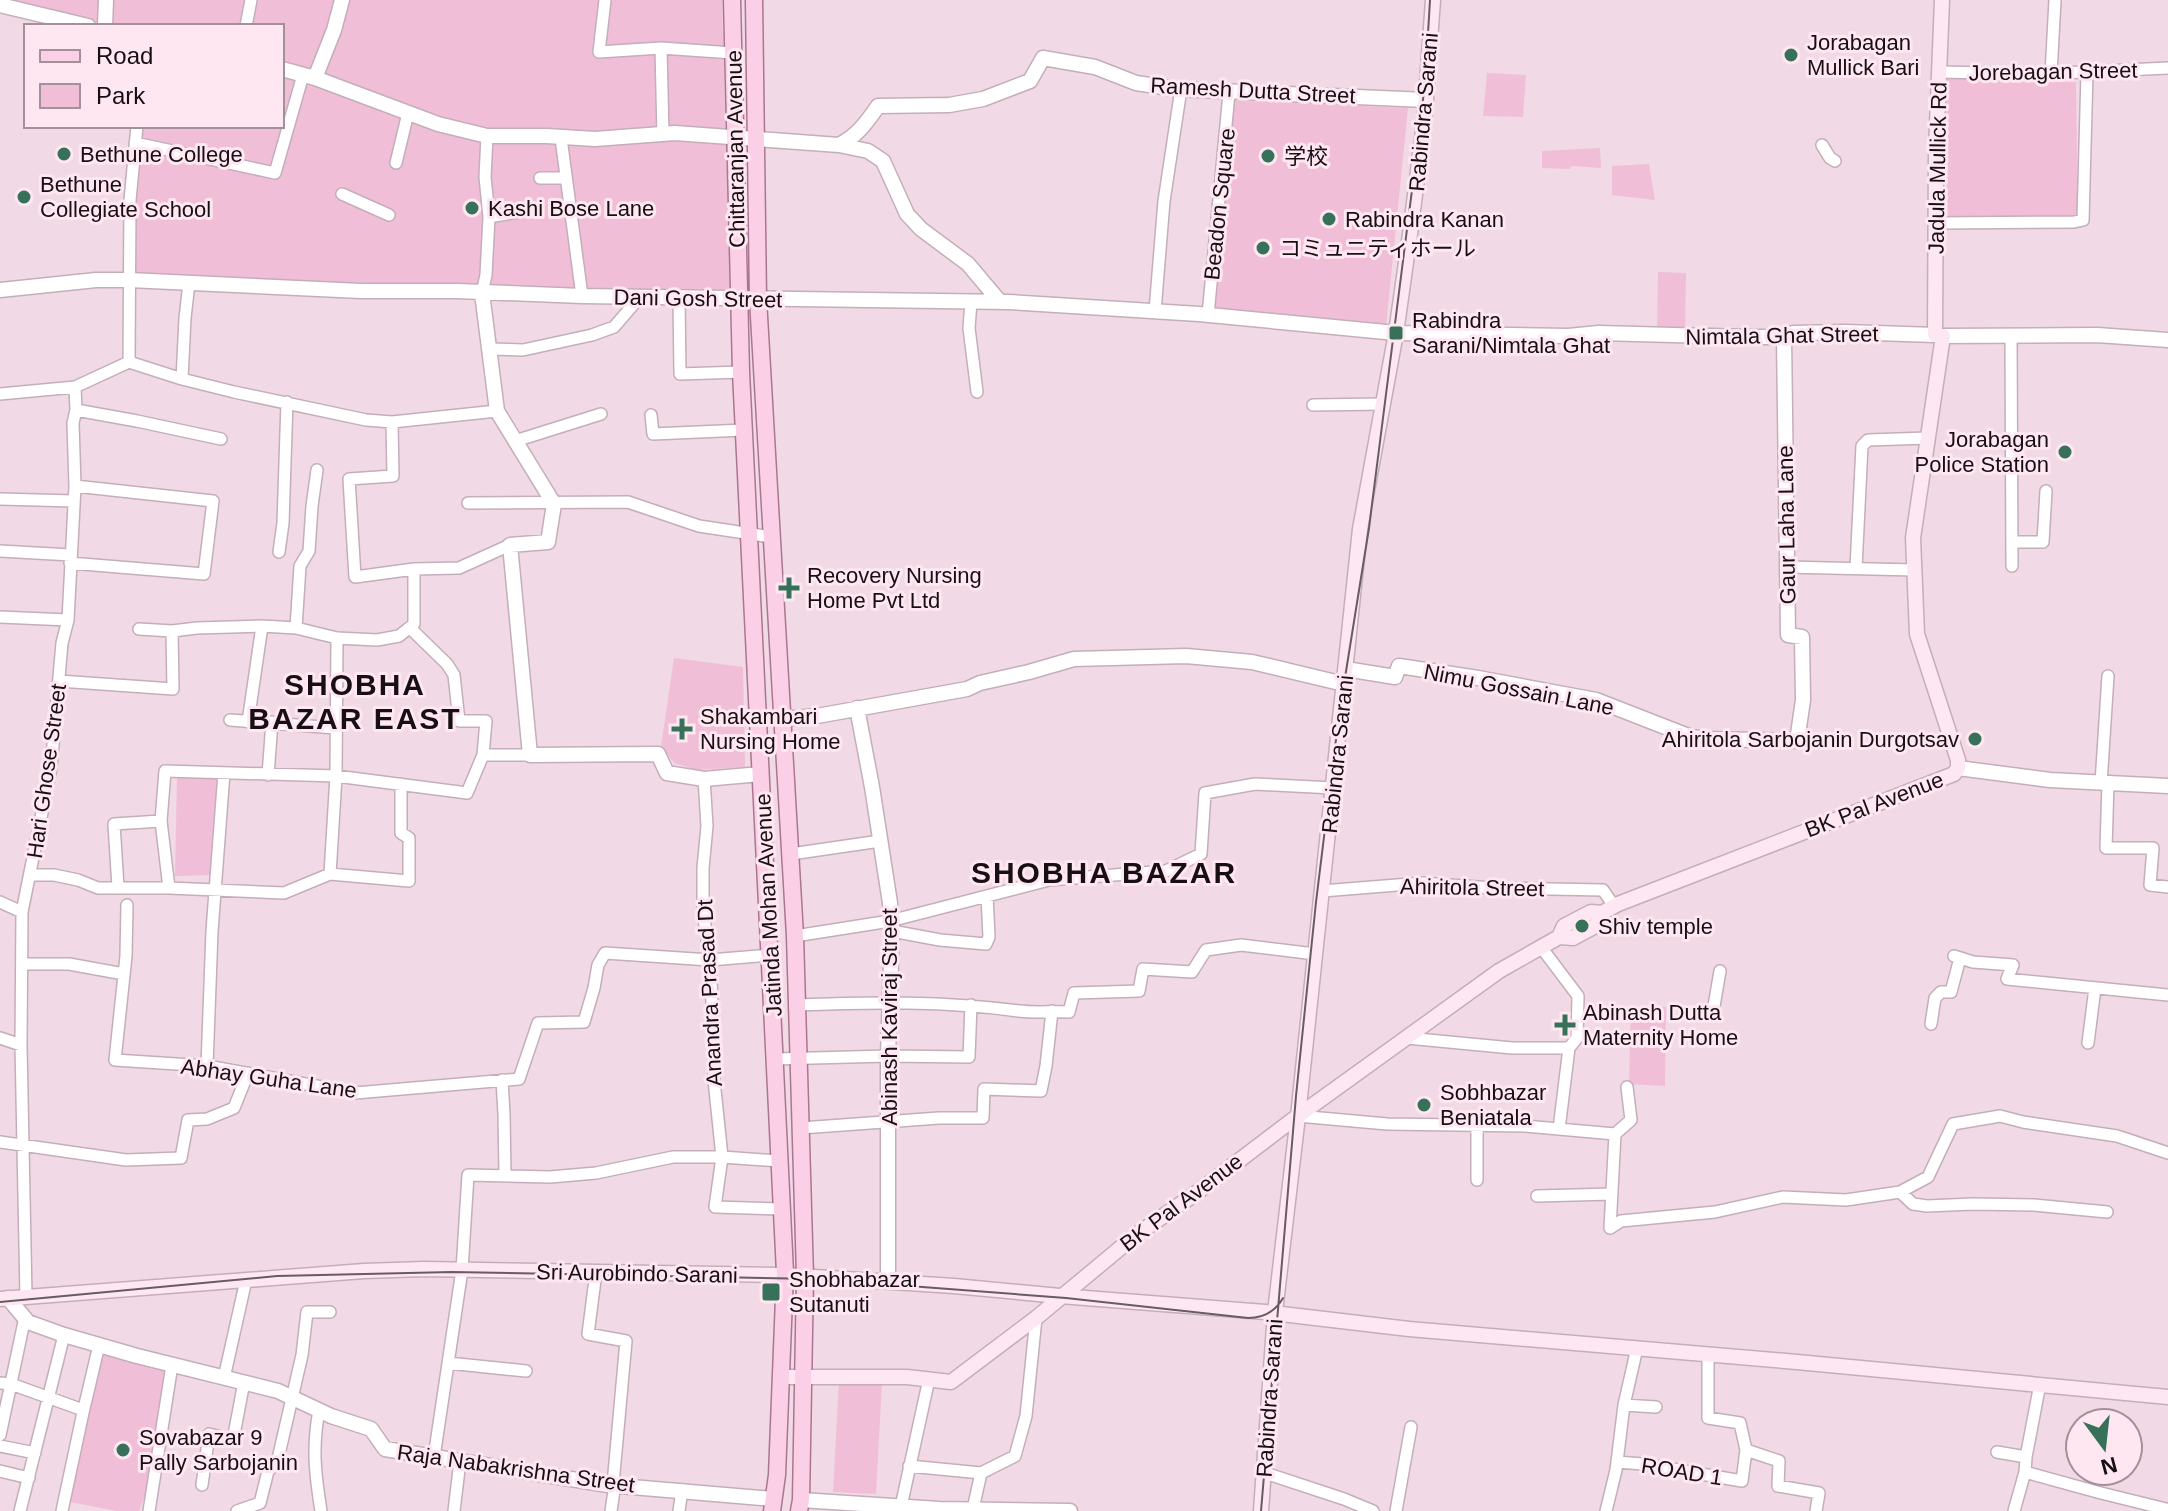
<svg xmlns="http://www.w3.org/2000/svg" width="2168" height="1511" viewBox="0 0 2168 1511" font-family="Arial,'Noto Sans SC','Noto Sans JP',sans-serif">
	<rect width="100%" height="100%" fill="#f1dae5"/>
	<path fill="#f1bed7" d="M0 0H722L730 292 130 278 141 126H282V26H103L0 2Z
		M1487 73 1526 75 1523 117 1483 116Z
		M1945 77 2076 82 2078 229 1948 223Z
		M1228 100 1408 108 1386 326 1205 311Z
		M1600 148 1601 168 1571 166 1570 169 1542 168V151Z
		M1649 164 1655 200 1612 195V166Z
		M1658 272 1686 273 1685 331H1657Z
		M674 658 743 667 745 767 697 770 674 763 661 746Z
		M177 775 221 776 213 875 175 876Z
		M1631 1007H1666L1665 1086 1629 1084Z
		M100 1351 165 1369 151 1480 139 1511H117L64 1501Z
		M839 1380 882 1383 876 1494 833 1492Z"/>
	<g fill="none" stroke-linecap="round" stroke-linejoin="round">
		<g stroke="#c4aeb9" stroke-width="14">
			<path id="minor" d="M605 0 599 52 661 48 733 53
				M246 26 251 0
				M661 48 663 135
				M1938 72 2041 74 2168 68
				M2051 74 2055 0
				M561 138 582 296
				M135 143 275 173 303 75
				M1822 145 1830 158 1835 161
				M396 163 408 113
				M540 178H565
				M342 194 389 215
				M489 217 536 209
				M1936 223 2074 222 2083 220 2087 73
				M482 293 486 275 489 217 485 177 487 136
				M679 297 680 374 741 372
				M971 302 969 328 977 392
				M1155 311 1164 201 1181 89
				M1208 315 1229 93
				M2011 335 2012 566
				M489 349 523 350 592 335 614 327 640 297
				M129 362 182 379 234 392 366 420 392 422 497 411
				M182 379 185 318 189 283
				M0 394 75 387
				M1313 405 1383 404
				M76 410 137 421 221 439
				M651 415 653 434 744 430
				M392 422 393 476 349 479 355 577 414 569 459 568 510 545
				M515 441 601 414
				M0 499 74 501
				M468 503 628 502 699 526 771 537
				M2013 542H2043L2046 491
				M0 551 71 555
				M279 552 283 523 287 402
				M70 563 204 574 213 501 75 486
				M1786 567 1915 570
				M1856 568 1862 446 1868 440 1928 438
				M0 617 68 620
				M296 628 300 566 309 551 312 506 317 470
				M410 628 447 664 454 675 459 721H486L483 755
				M139 629 172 631 197 628 262 626 296 628 337 638 377 640 399 636 414 624V569
				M337 638 336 776 467 793 483 755H530
				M59 681 173 689 172 631
				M230 720 335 728
				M248 722 262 626
				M268 775 272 722
				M704 779 707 826 703 868V912L710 960 714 1045V1080L722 1157 715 1207 782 1209
				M2101 783 2108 676
				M2108 783 2106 848H2153L2150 885 2168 887
				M791 854 880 841
				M31 875H54L78 880 98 888H169L284 893 330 874 409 881V838L401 833V784
				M118 887 114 824 161 821
				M169 888 161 821 165 771 336 776 330 874
				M1322 891 1422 883 1492 888 1603 890 1614 906
				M0 902 22 912
				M127 905 126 956 115 1060 207 1066 355 1093 519 1079 538 1023 584 1022 594 988 598 965 605 953 710 960 770 955
				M892 931 940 940 986 944 989 937 987 896
				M795 936 890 921 1049 880 1166 871 1201 854 1205 793 1255 784 1333 788
				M1541 947 1578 996 1577 1038 1569 1048 1559 1129
				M1954 956 1973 962 2013 965 2007 979 2168 995
				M23 964H69L124 974
				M796 1005C871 1002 945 1001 1019 1011 1036 1013 1052 1011 1069 1012L1074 993 1139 991 1143 969 1192 972 1206 950 1241 945 1315 954
				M1714 1006 1720 971
				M1931 1024 1935 998 1941 992H1951L1960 958
				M0 1038 21 1045
				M1407 1038 1512 1048H1569
				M2088 1043 2095 988
				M775 1059 888 1056 969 1057 971 1005
				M207 1066 212 931 224 773
				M502 1080 504 1114 505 1175
				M1298 1116 1387 1124 1525 1126 1615 1134 1631 1120 1627 1087
				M1477 1126V1180
				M801 1128 939 1118H983L984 1089 1041 1091 1046 1066 1052 1011
				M0 1142 126 1160 181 1158 188 1120 207 1119 234 1108 248 1073
				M1900 1192 1913 1204 1927 1206 1973 1204 2034 1205 2107 1212
				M1537 1196 1612 1194
				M1610 1228 1621 1221 1715 1212 1783 1197 1846 1200 1900 1192 1928 1177 1953 1124 2000 1116 2023 1122 2117 1136 2168 1153
				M1610 1228 1615 1134
				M596 1272 588 1334 626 1341 613 1484
				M26 1297 21 1045 22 912 51 768 62 643 68 620 75 486 73 423 76 410 75 387 129 362 130 200 137 126
				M1708 1354V1418L1740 1423 1746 1450
				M448 1363 526 1371
				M224 1378 246 1280
				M0 1383 11 1384 83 1410
				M1624 1405 1656 1407
				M319 1410C312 1448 315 1473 321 1511
				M0 1435 25 1317
				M0 1446 35 1453
				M1997 1452 2026 1457
				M434 1457 462 1270 468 1175 550 1177 596 1173 673 1157H722L779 1161
				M1617 1462 1643 1464 1742 1481 1746 1450 1779 1461 1778 1486 1819 1493 1816 1511
				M909 1466 981 1473
				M0 1471 29 1478
				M2025 1472 2101 1493 2166 1509
				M1265 1473 1344 1499 1373 1511
				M202 1485 209 1434 233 1440 244 1382
				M973 1509 981 1473 1015 1456 1026 1416 1036 1318
				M20 1511 64 1335
				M62 1511 82 1417 99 1345
				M149 1511 172 1365
				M237 1511 260 1503 268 1471 277 1463 302 1355 307 1312H330
				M454 1511 460 1461
				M611 1511 615 1484
				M679 1511 682 1490
				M900 1511 929 1379
				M1396 1511 1411 1427
				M1606 1511 1616 1470 1624 1405 1637 1348
				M2014 1511 2025 1472 2026 1457 2040 1384"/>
		</g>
		<g stroke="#c4aeb9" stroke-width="17">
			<path id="tertiary" d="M0 5 88 26
				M105 26 106 0
				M282 69 315 78 438 124 487 136H547L595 139 675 133 839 145C857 136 867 122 878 106L949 105 983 99 1030 81 1043 58 1095 67 1136 83 1176 89 1426 100
				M315 78 334 30 342 0
				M839 145 868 151 883 161 907 214 921 229 968 264 1000 302
				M0 290 96 280H129L361 291H457L582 296 1009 302 1199 314 1396 333 1568 336 1599 333 1747 337H1784L1793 333 1845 332 1935 335
				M482 293 497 411 554 504 548 542 510 545 530 755 658 754 667 773 704 779 761 774
				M1943 336 2097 335 2168 340
				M1346 669 1395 677 1399 666 1478 678 1596 700 1691 737 1708 739 1797 741 1803 700 1802 637 1788 635 1784 337
				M857 708 872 787 890 903 892 931 888 1056V1281
				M782 719 817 716 967 689 980 683 1029 672 1074 659 1186 656 1252 662 1344 684
				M1958 768 2050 780 2168 786
				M8 1298 28 1322 64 1335 137 1356 278 1391 331 1416 371 1429 385 1449 608 1485 773 1499
				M801 1500 939 1509 1070 1511"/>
		</g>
		<g stroke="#c4aeb9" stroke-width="17">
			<path id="secondary" d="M1559 937 1573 938 1599 924 1602 913
				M0 1299 364 1271 424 1269 784 1275 954 1286 1060 1296 1265 1312 1409 1329 1797 1362 2168 1397
				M781 1377H907L951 1382 1036 1318 1136 1235 1195 1194 1295 1118 1499 971 1559 937 1564 926 1591 912 1602 913 1618 904 1954 774 1958 768V760L1917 634 1913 538 1943 336 1935 335 1936 150 1942 0
				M1261 1511 1275 1312 1298 1116 1360 529 1396 333 1410 234 1424 124 1433 0"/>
		</g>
		<g stroke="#a97790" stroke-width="19">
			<path id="primary" d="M732 0 741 372 785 1273 777 1475 772 1511
				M754 0 758 299 795 936 805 1276 801 1500 799 1511"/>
		</g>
		<use href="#minor" stroke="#fff" stroke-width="11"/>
		<use href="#tertiary" stroke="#fff" stroke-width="14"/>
		<use href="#secondary" stroke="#fde7f2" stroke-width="14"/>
		<use href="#primary" stroke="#fbcfe5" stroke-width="16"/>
		<path stroke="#685b61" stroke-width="2" d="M0 1302 277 1276 452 1272 817 1279 1066 1298 1248 1318C1264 1318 1275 1312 1283 1298
			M1261 1511 1296 1096 1316 902 1339 715 1369 528 1412 190 1425 83 1430 0"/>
	</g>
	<g fill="#377159" stroke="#ffe7f2" stroke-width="3">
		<circle cx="1791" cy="55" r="8"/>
		<circle cx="64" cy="154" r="8"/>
		<circle cx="1268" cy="156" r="8"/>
		<circle cx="24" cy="197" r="8"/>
		<circle cx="472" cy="208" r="8"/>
		<circle cx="1329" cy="219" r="8"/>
		<circle cx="1263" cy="248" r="8"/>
		<rect x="1388" y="325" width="16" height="16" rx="4"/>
		<circle cx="2065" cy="452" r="8"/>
		<path d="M785 576h8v8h8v8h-8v8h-8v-8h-8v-8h8z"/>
		<path d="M678 717h8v8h8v8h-8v8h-8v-8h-8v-8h8z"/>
		<circle cx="1975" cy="739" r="8"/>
		<circle cx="1582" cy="926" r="8"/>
		<path d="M1561 1013h8v8h8v8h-8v8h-8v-8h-8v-8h8z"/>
		<circle cx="1424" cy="1105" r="8"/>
		<rect x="761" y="1282" width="20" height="20" rx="4"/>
		<circle cx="123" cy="1450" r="8"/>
	</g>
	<g text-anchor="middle" stroke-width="6" stroke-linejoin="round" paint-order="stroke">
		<g font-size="22" fill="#170f13" stroke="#ffe7f2" text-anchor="start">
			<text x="1807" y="50">Jorabagan<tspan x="1807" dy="25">Mullick Bari</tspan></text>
			<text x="80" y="162">Bethune College</text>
			<text x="1284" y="164">学校</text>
			<text x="40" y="192">Bethune<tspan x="40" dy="25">Collegiate School</tspan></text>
			<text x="488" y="216">Kashi Bose Lane</text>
			<text x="1345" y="227">Rabindra Kanan</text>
			<text x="1279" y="256">コミュニティホール</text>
			<text x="1412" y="328">Rabindra<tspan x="1412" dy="25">Sarani/Nimtala Ghat</tspan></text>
			<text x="2049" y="447" text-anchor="end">Jorabagan<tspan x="2049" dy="25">Police Station</tspan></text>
			<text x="807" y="583">Recovery Nursing<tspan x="807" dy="25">Home Pvt Ltd</tspan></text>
			<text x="700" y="724">Shakambari<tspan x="700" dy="25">Nursing Home</tspan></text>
			<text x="1959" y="747" text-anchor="end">Ahiritola Sarbojanin Durgotsav</text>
			<text x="1598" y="934">Shiv temple</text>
			<text x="1583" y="1020">Abinash Dutta<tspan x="1583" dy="25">Maternity Home</tspan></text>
			<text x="1440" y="1100">Sobhbazar<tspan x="1440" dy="25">Beniatala</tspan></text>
			<text x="789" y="1287">Shobhabazar<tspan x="789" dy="25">Sutanuti</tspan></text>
			<text x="139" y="1445">Sovabazar 9<tspan x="139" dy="25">Pally Sarbojanin</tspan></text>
		</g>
		<g font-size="22" fill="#170f13" stroke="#ffe7f2">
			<text transform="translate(2053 71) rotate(-1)" y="8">Jorebagan Street</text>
			<text transform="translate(1253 90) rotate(3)" y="8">Ramesh Dutta Street</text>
			<text transform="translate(1423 112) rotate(-85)" y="8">Rabindra Sarani</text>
			<text transform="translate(735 149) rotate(-91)" y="8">Chittaranjan Avenue</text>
			<text transform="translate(1937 168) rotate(-89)" y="8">Jadula Mullick Rd</text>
			<text transform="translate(1219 204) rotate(-84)" y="8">Beadon Square</text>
			<text transform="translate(698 298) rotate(1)" y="8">Dani Gosh Street</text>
			<text transform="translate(1782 335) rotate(-1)" y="8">Nimtala Ghat Street</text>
			<text transform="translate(1786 525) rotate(-91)" y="8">Gaur Laha Lane</text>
			<text transform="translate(1519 689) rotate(11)" y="8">Nimu Gossain Lane</text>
			<text transform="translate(1337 754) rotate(-84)" y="8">Rabindra Sarani</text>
			<text transform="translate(46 771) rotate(-82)" y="8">Hari Ghose Street</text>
			<text transform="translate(1874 804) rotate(-21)" y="8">BK Pal Avenue</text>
			<text transform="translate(1472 887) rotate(1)" y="8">Ahiritola Street</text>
			<text transform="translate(768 905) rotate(-93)" y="8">Jatinda Mohan Avenue</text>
			<text transform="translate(709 993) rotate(-93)" y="8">Anandra Prasad Dt</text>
			<text transform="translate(889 1017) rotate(-90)" y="8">Abinash Kaviraj Street</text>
			<text transform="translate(269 1078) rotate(8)" y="8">Abhay Guha Lane</text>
			<text transform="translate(1181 1202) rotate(-37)" y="8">BK Pal Avenue</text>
			<text transform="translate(637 1273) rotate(1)" y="8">Sri Aurobindo Sarani</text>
			<text transform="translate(1269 1398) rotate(-86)" y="8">Rabindra Sarani</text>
			<text transform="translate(516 1468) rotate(8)" y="8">Raja Nabakrishna Street</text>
			<text transform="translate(1682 1471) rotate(9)" y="8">ROAD 1</text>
		</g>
		<g font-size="30" font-weight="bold" letter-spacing="2" fill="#170f13" stroke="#ffe7f2">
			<text x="355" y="695">SHOBHA<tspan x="355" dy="34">BAZAR EAST</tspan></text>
			<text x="1104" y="883">SHOBHA BAZAR</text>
		</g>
	</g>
	<rect x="24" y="24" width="260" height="104" fill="#ffe7f2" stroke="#a29199" stroke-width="2"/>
	<rect x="40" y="50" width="40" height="12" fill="#fbcfe5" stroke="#a29199" stroke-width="2"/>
	<text x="96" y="64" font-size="24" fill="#170f13">Road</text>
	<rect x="40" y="84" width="40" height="24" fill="#f1bed7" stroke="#a29199" stroke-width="2"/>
	<text x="96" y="104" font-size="24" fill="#170f13">Park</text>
	<g transform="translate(2104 1447) rotate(165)"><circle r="38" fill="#ffe7f2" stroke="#a29199" stroke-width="2"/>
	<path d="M0-6L14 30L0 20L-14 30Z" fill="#377159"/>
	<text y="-12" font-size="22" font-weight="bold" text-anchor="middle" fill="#170f13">N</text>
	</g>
</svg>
